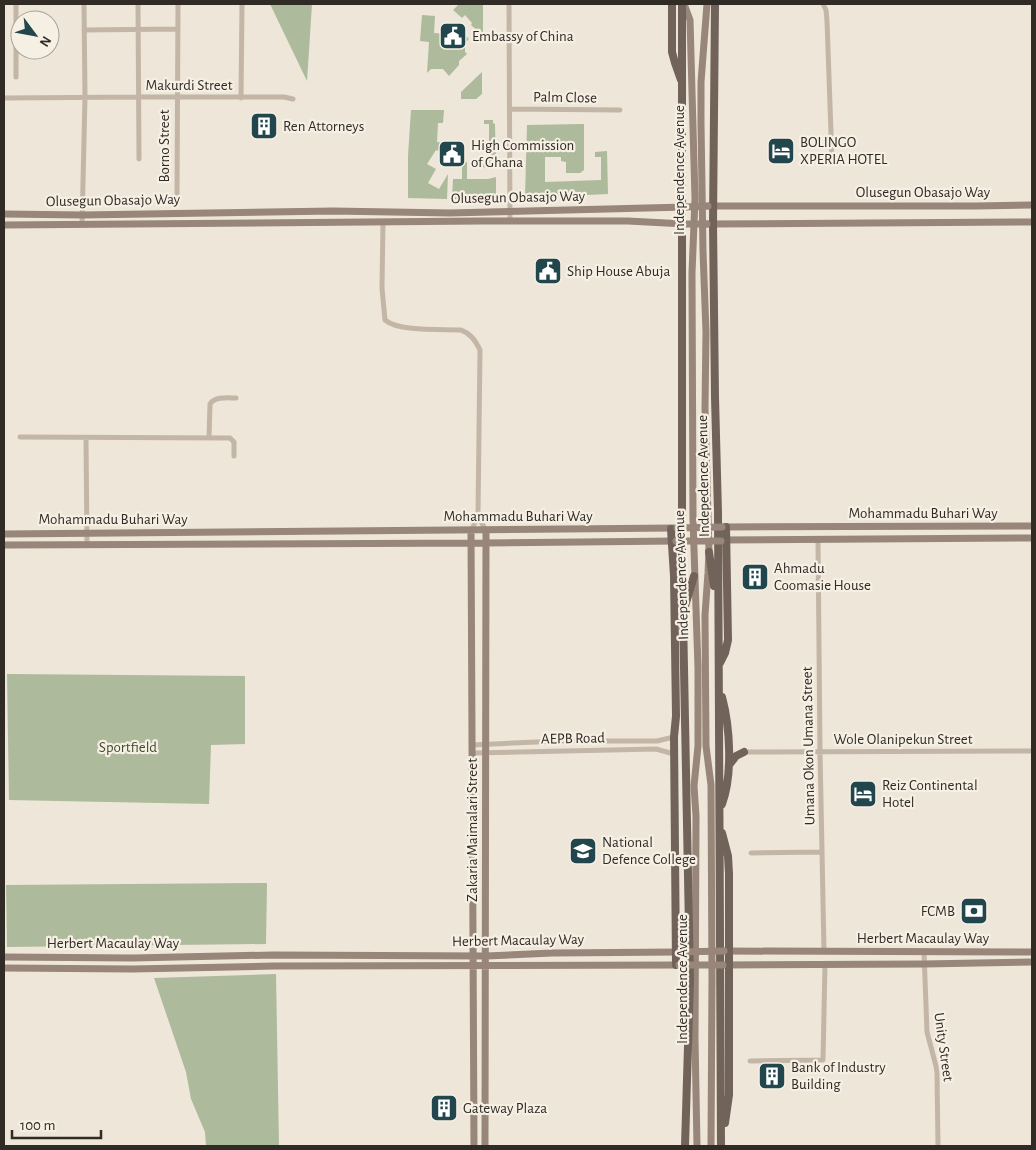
<svg xmlns="http://www.w3.org/2000/svg" width="1036" height="1150" viewBox="0 0 1036 1150" font-family="'Alegreya Sans',sans-serif">
	<rect width="100%" height="100%" fill="#ede6d9"/>
	<path fill="#adba9b" d="M270 4H312L307 81Z
		M459 4H483V36L471 25 472 23 465 15 462 18 453 10Z
		M422 15 435 16 434 33 446 34 453 27 461 35 463 33 469 39 465 43V52L467 54 459 61V65L449 76 443 69H431L427 73 429 42 420 41Z
		M482 72V94L476 99H461V92Z
		M411 110H444L443 123H438L437 142 443 143 445 145 441 152 436 150 427 164 436 169 428 183 439 189 448 174 447 199 408 198V156Z
		M484 120H493V123L495 124 496 168 490 169 483 167 484 161H489V124H484Z
		M584 124V170L580 173H566V162L561 161V157H545V182L601 180V157H595V152L607 151 608 194 525 198 527 125Z
		M462 162H467V179H488L496 177V199H452L453 179H462Z
		M7 674 245 676V744L211 745 209 804 9 800Z
		M267 883 266 944 7 947 6 885Z
		M276 974 279 1146H206L205 1132 191 1099 186 1072 154 978Z"/>
	<g fill="none" stroke-linecap="round" stroke-linejoin="round">
		<path stroke="#c4b6a7" stroke-width="5" d="M138 4 139 159
			M509 4 510 221
			M823 4 826 10 827 21 832 161
			M84 30 177 29
			M16 77V4
			M4 98 139 97H284L293 99
			M241 98 242 4
			M510 109 620 110
			M177 199 178 4
			M383 223 382 288 385 320C399 332 441 329 461 330 471 334 475 340 480 350L478 516 471 531
			M82 225 85 97 84 4
			M20 437 230 438 234 442V456
			M86 438 87 545
			M209 438 210 404C215 396 228 398 236 398
			M478 516 486 531
			M818 540 820 752 824 951
			M472 745 560 741H657L674 737
			M744 752 1032 751
			M472 753 656 749 674 754
			M751 853 822 852
			M924 952 927 1032 936 1066 937 1073 938 1146
			M750 1061 823 1060 825 964"/>
		<path stroke="#978679" stroke-width="7" d="M684 4 690 20 695 199 692 273 693 519 698 668V746L694 786 696 816 695 1039 697 1146
			M707 4 701 82V124L703 251 706 332 705 408 709 552 708 573 705 615 706 746 711 785 712 979 711 1146
			M708 206H976L1032 205
			M4 214 83 215 333 211 450 213 686 207
			M707 224 1032 222
			M4 225 480 221H628L685 224
			M722 527 1032 526
			M471 531 474 1146
			M4 534 675 528
			M722 540 1032 538
			M4 545 486 543 676 541
			M725 951 1032 952
			M4 957 133 958 273 955 486 956 552 953 679 952
			M724 965 924 964 1032 962
			M4 968 133 969 274 966 679 965
			M485 1146 486 531"/>
		<path stroke="#716359" stroke-width="8" d="M672 4V52L675 63 681 80
			M682 4V564L690 980 685 1146
			M715 4 713 223 715 397 718 513 721 1146
			M671 529 674 576 676 716 674 737 676 965
			M709 552 714 586
			M685 606 694 576
			M720 663 725 653 728 640 726 527
			M729 765 736 756 744 752
			M722 804C733 774 730 727 722 697
			M722 833 728 856 729 874V1095L725 1123"/>
		<path stroke="#978679" stroke-width="7" d="M686 207 708 206
			M685 224H707
			M677 528 722 527
			M676 541H721
			M679 952 724 951
			M679 965H723"/>
	</g>
	<defs>
		<g id="civic-square" transform="scale(1.4375)"><rect x="-9" y="-9" width="18" height="18" rx="4" fill="#21464d" stroke="#f6efe4"/><path d="M-.6-6.5H3V-4.5H.6V-3L4-1V1h2V6H-6V1h2V-1L-.6-3ZM-1.2 2.5V6h2.4V2.5Z" fill="#fff"/></g>
		<g id="building-square" transform="scale(1.4375)"><rect x="-9" y="-9" width="18" height="18" rx="4" fill="#21464d" stroke="#f6efe4"/><path d="M-4-6H4V6H1V3H-1V6H-4ZM-2.5-4.3h1.7v1.8h-1.7ZM.8-4.3h1.7v1.8H.8ZM-2.5-1h1.7V.8h-1.7ZM.8-1h1.7V.8H.8Z" fill="#fff"/></g>
		<g id="hotel-square" transform="scale(1.4375)"><rect x="-9" y="-9" width="18" height="18" rx="4" fill="#21464d" stroke="#f6efe4"/><path d="M-6-4.5h1.5V1H6V5H4.5V3h-9V5H-6ZM-4 0a1.8 1.8 0 1 1 3.6 0ZM.5 0V-2.5h3Q6-2.5 6 0Z" fill="#fff"/></g>
		<g id="university-square" transform="scale(1.4375)"><rect x="-9" y="-9" width="18" height="18" rx="4" fill="#21464d" stroke="#f6efe4"/><path d="M0-5L7-2L0 1L-7-2ZM-4 1L0 2.5L4 1V4Q0 6-4 4Z" fill="#fff"/></g>
		<g id="bank-square" transform="scale(1.4375)"><rect x="-9" y="-9" width="18" height="18" rx="4" fill="#21464d" stroke="#f6efe4"/><path d="M-6-4H6V4H-6ZM0-2.3a2.3 2.3 0 1 0 0 4.6a2.3 2.3 0 1 0 0-4.6Z" fill="#fff"/></g>
	</defs>
	<g fill-rule="evenodd">
		<use href="#civic-square" x="453" y="36"/>
		<use href="#building-square" x="264" y="126"/>
		<use href="#hotel-square" x="781" y="151"/>
		<use href="#civic-square" x="452" y="154"/>
		<use href="#civic-square" x="548" y="271"/>
		<use href="#building-square" x="755" y="577"/>
		<use href="#hotel-square" x="863" y="794"/>
		<use href="#university-square" x="583" y="851"/>
		<use href="#bank-square" x="974" y="911"/>
		<use href="#building-square" x="772" y="1076"/>
		<use href="#building-square" x="444" y="1108"/>
	</g>
	<g text-anchor="middle" stroke-width="4.5" stroke-linejoin="round" paint-order="stroke">
		<g font-size="15" fill="#312b26" stroke="#f6efe4" text-anchor="start">
			<text x="472" y="41">Embassy of China</text>
			<text x="283" y="131">Ren Attorneys</text>
			<text x="800" y="147">BOLINGO<tspan x="800" dy="17">XPERIA HOTEL</tspan></text>
			<text x="471" y="150">High Commission<tspan x="471" dy="17">of Ghana</tspan></text>
			<text x="567" y="276">Ship House Abuja</text>
			<text x="774" y="573">Ahmadu<tspan x="774" dy="17">Coomasie House</tspan></text>
			<text x="882" y="790">Reiz Continental<tspan x="882" dy="17">Hotel</tspan></text>
			<text x="602" y="847">National<tspan x="602" dy="17">Defence College</tspan></text>
			<text x="955" y="916" text-anchor="end">FCMB</text>
			<text x="791" y="1072">Bank of Industry<tspan x="791" dy="17">Building</tspan></text>
			<text x="463" y="1113">Gateway Plaza</text>
		</g>
		<g font-size="15" fill="#312b26" stroke="#f6efe4">
			<text x="189" y="90">Makurdi Street</text>
			<text transform="translate(565 97) rotate(1)" y="5">Palm Close</text>
			<text transform="translate(164 146) rotate(-90)" y="5">Borno Street</text>
			<text transform="translate(679 170) rotate(-90)" y="5">Independence Avenue</text>
			<text x="923" y="197">Olusegun Obasajo Way</text>
			<text transform="translate(518 197) rotate(-1)" y="5">Olusegun Obasajo Way</text>
			<text transform="translate(113 200) rotate(-1)" y="5">Olusegun Obasajo Way</text>
			<text transform="translate(703 476) rotate(-91)" y="5">Indepedence Avenue</text>
			<text x="923" y="518">Mohammadu Buhari Way</text>
			<text x="518" y="521">Mohammadu Buhari Way</text>
			<text x="113" y="524">Mohammadu Buhari Way</text>
			<text transform="translate(681 575) rotate(-92)" y="5">Independence Avenue</text>
			<text transform="translate(573 738) rotate(-1)" y="5">AEPB Road</text>
			<text x="903" y="744">Wole Olanipekun Street</text>
			<text transform="translate(808 746) rotate(-91)" y="5">Umana Okon Umana Street</text>
			<text transform="translate(472 830) rotate(-90)" y="5">Zakaria Maimalari Street</text>
			<text x="923" y="943">Herbert Macaulay Way</text>
			<text transform="translate(518 940) rotate(-1)" y="5">Herbert Macaulay Way</text>
			<text x="113" y="948">Herbert Macaulay Way</text>
			<text transform="translate(682 979) rotate(-90)" y="5">Independence Avenue</text>
			<text transform="translate(944 1047) rotate(82)" y="5">Unity Street</text>
		</g>
		<g font-size="15" fill="#3e4c2d" stroke="#f6efe4">
			<text x="128" y="752">Sportfield</text>
		</g>
	</g>
	<rect width="1036" height="1150" fill="none" stroke="#312b26" stroke-width="10"/>
	<g transform="translate(35 35) rotate(122)"><circle r="24" fill="#f6efe4" stroke="#a7a198"/>
	<path d="M0-4L9 19L0 12L-9 19Z" fill="#21464d"/>
	<text y="-8" font-size="14" font-weight="bold" text-anchor="middle" fill="#312b26">N</text>
	</g>
	<path d="M12 1130v8h89v-8" fill="none" stroke="#312b26" stroke-width="2.5"/>
	<text x="20" y="1130" font-size="15" fill="#312b26" stroke="#f6efe4" stroke-width="4" paint-order="stroke">100 m</text>
</svg>
